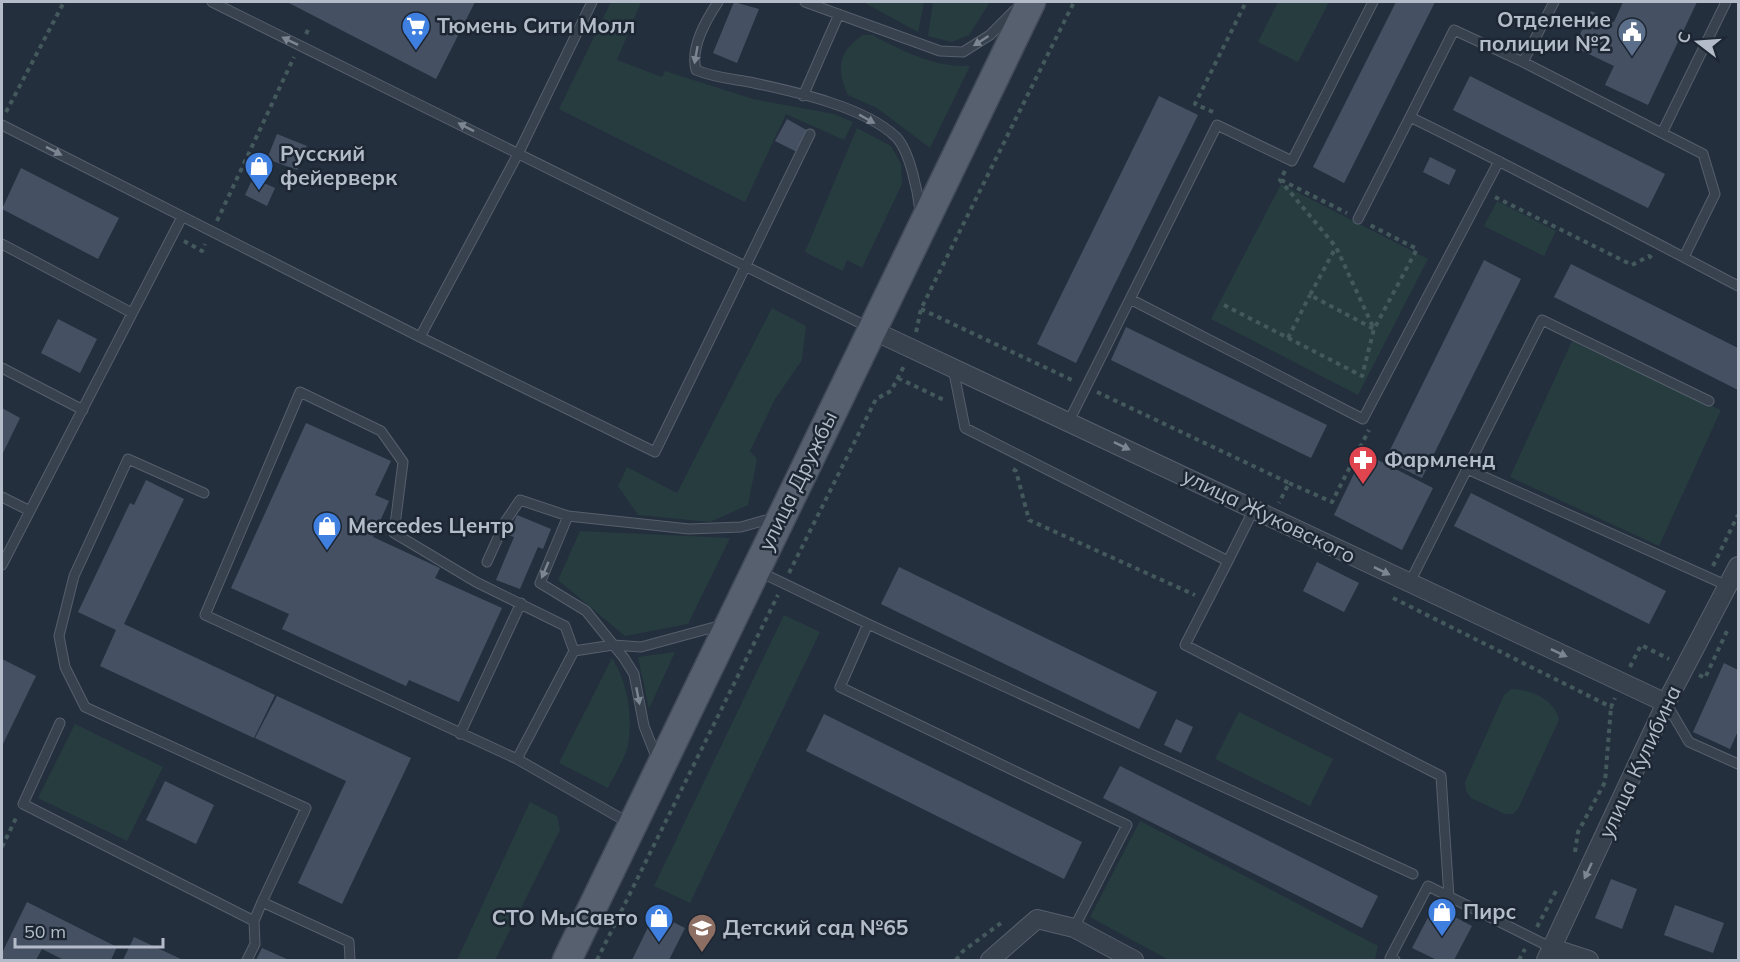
<svg xmlns="http://www.w3.org/2000/svg" width="1740" height="962" viewBox="0 0 1740 962" font-family="Mulish,sans-serif">
	<rect width="100%" height="100%" fill="#242f3e"/>
	<path fill="#263c3f" d="M611 2H641L617 60 662 77 665 71 753 99 834 114 853 122 844 140 786 114 745 202 559 109Z
		M863 2H924L918 32Z
		M933 2H990L969 35 952 42 928 36Z
		M1278 2H1329L1298 62 1258 42Z
		M863 35H872C905 52 933 67 970 66L930 148 877 108 848 95C836 70 838 51 863 35Z
		M857 128 891 146 901 164 902 184 862 268 847 260 843 271 805 252Z
		M1281 184 1428 259 1358 395 1211 319Z
		M1497 201 1556 231 1544 256 1484 226Z
		M772 308 806 326 802 360 775 399 750 451 757 459 748 505 710 522 638 515 618 486 627 467 677 493Z
		M1572 341 1721 410 1659 546 1510 477Z
		M580 531 730 538 688 624 625 636 558 580Z
		M784 615 820 632 690 903 654 886Z
		M675 652 649 709 638 657Z
		M612 658C628 683 633 717 628 745 625 759 614 775 608 788L559 763Z
		M1511 689C1530 689 1556 700 1559 720L1518 809 1513 814H1505L1471 798 1466 791 1465 782 1504 695Z
		M1239 712 1333 759 1310 806 1215 759Z
		M75 724 163 767 127 841 38 798Z
		M530 802 557 816 560 830 495 960H457Z
		M1140 821 1378 946 1375 960H1169L1090 917Z"/>
	<path fill="#455162" d="M287 2H475L436 79Z
		M734 2 759 9 737 63 713 53Z
		M1396 2H1435L1344 183 1313 167Z
		M1623 2H1697L1648 105 1605 85 1614 66 1574 47 1591 11 1614 22Z
		M1470 76 1665 174 1648 208 1453 110Z
		M1159 96 1198 115 1076 363 1037 344Z
		M787 119 810 132 799 153 775 141Z
		M277 134 307 146 297 170 267 159Z
		M1430 157 1456 170 1449 185 1423 172Z
		M21 168 119 218 98 259 2 209Z
		M253 178 275 188 267 206 245 195Z
		M1484 260 1521 279 1422 478 1385 460Z
		M1571 264 1738 348V390L1554 297Z
		M58 319 97 339 80 373 41 353Z
		M1126 327 1327 425 1311 458 1111 360Z
		M2 408 20 418 2 455Z
		M306 423 391 461 375 495 389 501 373 537 440 568 435 578 502 608 459 702 409 680 406 686 282 629 289 614 231 588Z
		M1364 453 1433 488 1402 550 1334 515Z
		M146 480 184 499 124 624 275 695 254 738 100 666 116 630 78 612 130 503 134 505Z
		M1471 493 1666 591 1649 624 1454 526Z
		M517 515 551 529 543 549 538 547 520 589 496 580 514 537 508 535Z
		M1317 562 1359 583 1344 612 1303 591Z
		M899 567 1157 692 1139 729 881 604Z
		M2 659 36 676 2 746Z
		M1724 663 1738 670V731L1730 749 1693 732Z
		M277 696 411 758 342 904 298 883 346 781 255 738Z
		M824 714 1082 842 1064 879 806 751Z
		M1176 719 1193 727 1181 753 1164 745Z
		M1120 766 1378 896 1362 928 1103 798Z
		M165 781 214 805 196 844 146 820Z
		M1611 879 1637 889 1622 929 1595 918Z
		M27 902 117 947 111 960H64L42 949 36 960H2V953Z
		M1675 905 1724 923 1713 953 1664 935Z
		M1434 906 1472 926 1454 960H1437L1412 948Z
		M655 913 685 928 669 960H632Z
		M134 937 183 960H123Z
		M262 948 289 960H256Z"/>
	<g fill="none" stroke-linecap="round" stroke-linejoin="round">
		<g stroke="#565f6c" stroke-width="11">
			<path id="service" d="M212 2 870 328
				M718 2C706 20 690 47 696 70 715 78 734 79 754 83 796 92 865 107 896 137 910 151 918 193 920 211
				M805 2 940 51 963 52 990 35 1015 10
				M1523 62 1554 2
				M803 96 839 14
				M2 125 420 337 655 452 810 134
				M1662 133 1726 2
				M1358 219 1410 117
				M2 244 132 313
				M1684 257 1715 194 1703 154 1523 62 1454 30 1410 117C1521 171 1630 229 1738 286
				M1130 299 1363 419 1499 161
				M420 337 518 154 592 2
				M2 368 83 410
				M953 368 965 428 1228 561 1254 509
				M1069 421 1217 125 1292 161 1373 2
				M1467 469 1728 586
				M204 493 128 459 74 576 59 636 65 667 85 707 306 808 262 902 349 942 350 960
				M2 497 28 510
				M568 516 540 583 586 611 624 658 634 674 644 726 657 759
				M1228 561 1185 645 1441 776 1449 897
				M487 562 505 522 520 500 568 516 689 529 741 527 773 518
				M2 565 182 217
				M758 571 868 624 840 687 1127 825 1074 928
				M1409 584 1542 320 1709 401
				M868 624 1413 874
				M574 651 613 645 641 647 722 625
				M1666 703 1689 742 1738 764
				M60 723 23 804 254 921
				M460 734 521 603
				M517 759 574 651 565 626 476 582 394 533 403 462 381 431 300 392 205 615 517 759 629 823
				M247 960 255 944 254 921 262 902
				M1395 960 1390 958 1428 886 1552 948"/>
		</g>
		<g stroke="#565f6c" stroke-width="20">
			<path id="minor" d="M872 330 1666 703
				M1552 948 1589 960
				M990 960 1037 919 1074 928 1134 960
				M1546 960 1666 703 1738 566"/>
		</g>
		<g stroke="#414a57" stroke-width="31">
			<path id="primary" d="M567 960 1031 2"/>
		</g>
		<path stroke="#44595c" stroke-width="4" stroke-dasharray="4.5 4.5" stroke-linecap="butt" d="M306 34 310 26
			M6 112 64 2
			M1213 112 1195 104 1246 2
			M1285 171 1280 180 1336 247 1374 329 1310 295 1336 247
			M1281 180 1347 213
			M1495 197 1632 265 1649 256 1652 258
			M217 221 294 57
			M184 241 202 251 205 244
			M1224 305 1362 376 1374 329 1417 249 1370 225
			M921 309 1074 381
			M916 332 921 309 1074 2
			M1288 338 1310 295
			M898 378 946 401
			M1097 392 1289 483 1279 503
			M1013 469 1016 471 1029 520 1195 595
			M1289 483 1332 502 1369 430
			M1713 566 1738 515
			M789 573 876 399 891 391 905 364
			M1393 598 1611 707 1615 698
			M1630 667 1641 645 1669 659
			M1699 675 1705 678 1727 631
			M2 847 17 816
			M1575 852 1578 832 1605 782 1611 707
			M1537 927 1556 891
			M597 960 778 595
			M956 960 963 951 1001 923
			M1519 960 1525 949"/>
		<use href="#service" stroke="#38414e" stroke-width="9"/>
		<use href="#minor" stroke="#38414e" stroke-width="18"/>
		<use href="#primary" stroke="#56606e" stroke-width="28"/>
	</g>
	<defs><path id="oneway-solid" d="M-6-.8H1V-3.2L6.5 0L1 3.2V.8H-6Z" transform="scale(1.5)"/></defs>
	<g fill="#7c8592">
		<use href="#oneway-solid" transform="translate(290 41) rotate(-154)"/>
		<use href="#oneway-solid" transform="translate(981 41) rotate(147)"/>
		<use href="#oneway-solid" transform="translate(696 55) rotate(100)"/>
		<use href="#oneway-solid" transform="translate(867 119) rotate(29)"/>
		<use href="#oneway-solid" transform="translate(466 127) rotate(-153)"/>
		<use href="#oneway-solid" transform="translate(54 151) rotate(27)"/>
		<use href="#oneway-solid" transform="translate(1122 446) rotate(26)"/>
		<use href="#oneway-solid" transform="translate(545 570) rotate(113)"/>
		<use href="#oneway-solid" transform="translate(1382 571) rotate(26)"/>
		<use href="#oneway-solid" transform="translate(1559 653) rotate(25)"/>
		<use href="#oneway-solid" transform="translate(638 696) rotate(79)"/>
		<use href="#oneway-solid" transform="translate(1588 871) rotate(115)"/>
	</g>
	<defs>
		<g id="supermarket-pin" transform="scale(1.5)"><path d="M0 17L-7.5 6A9.5 9.5 0 1 1 7.5 6Z" fill="#3f7fe0" stroke="#1d2633"/><path d="M-6-5.5h2.5l.6 2H6L4.5 2H-2.5L-4.4-4H-6ZM-1.5 3.2a1.3 1.3 0 1 0 .1 0ZM3 3.2a1.3 1.3 0 1 0 .1 0Z" fill="#fff"/></g>
		<g id="civic-pin" transform="scale(1.5)"><path d="M0 17L-7.5 6A9.5 9.5 0 1 1 7.5 6Z" fill="#5c6f8a" stroke="#1d2633"/><path d="M-.6-6.5H3V-4.5H.6V-3L4-1V1h2V6H-6V1h2V-1L-.6-3ZM-1.2 2.5V6h2.4V2.5Z" fill="#fff"/></g>
		<g id="shop-pin" transform="scale(1.5)"><path d="M0 17L-7.5 6A9.5 9.5 0 1 1 7.5 6Z" fill="#3f7fe0" stroke="#1d2633"/><path d="M-5-2.5h2.3a2.7 3.5 0 0 1 5.4 0H5L5.5 6h-11ZM-1.5-2.5h3a1.5 2.3 0 0 0-3 0Z" fill="#fff"/></g>
		<g id="pharmacy-pin" transform="scale(1.5)"><path d="M0 17L-7.5 6A9.5 9.5 0 1 1 7.5 6Z" fill="#e0444e" stroke="#1d2633"/><path d="M-2-6h4v4h4v4h-4v4h-4v-4h-4v-4h4Z" fill="#fff"/></g>
		<g id="school-pin" transform="scale(1.5)"><path d="M0 17L-7.5 6A9.5 9.5 0 1 1 7.5 6Z" fill="#8d6e63" stroke="#1d2633"/><path d="M0-5L7-2L0 1L-7-2ZM-4 1L0 2.5L4 1V4Q0 6-4 4Z" fill="#fff"/></g>
	</defs>
	<g fill-rule="evenodd">
		<use href="#supermarket-pin" x="416" y="26"/>
		<use href="#civic-pin" x="1632" y="32"/>
		<use href="#shop-pin" x="259" y="166"/>
		<use href="#pharmacy-pin" x="1363" y="460"/>
		<use href="#shop-pin" x="327" y="526"/>
		<use href="#shop-pin" x="1442" y="912"/>
		<use href="#shop-pin" x="659" y="918"/>
		<use href="#school-pin" x="702" y="928"/>
	</g>
	<g text-anchor="middle" stroke-width="5" stroke-linejoin="round" paint-order="stroke">
		<g font-size="21" font-weight="bold" fill="#b4bcc9" stroke="#1d2633" text-anchor="start">
			<text x="1611" y="27" text-anchor="end">Отделение<tspan x="1611" dy="24">полиции №2</tspan></text>
			<text x="437" y="33">Тюмень Сити Молл</text>
			<text x="280" y="161">Русский<tspan x="280" dy="24">фейерверк</tspan></text>
			<text x="1384" y="467">Фармленд</text>
			<text x="348" y="533">Mercedes Центр</text>
			<text x="1463" y="919">Пирс</text>
			<text x="638" y="925" text-anchor="end">СТО МыСавто</text>
			<text x="723" y="935">Детский сад №65</text>
		</g>
		<g font-size="21" fill="#b4bcc9" stroke="#1d2633">
			<text transform="translate(798 481) rotate(-64)" y="7">улица Дружбы</text>
			<text transform="translate(1269 516) rotate(26)" y="7">улица Жуковского</text>
			<text transform="translate(1640 762) rotate(-65)" y="7">улица Кулибина</text>
		</g>
	</g>
	<rect width="1740" height="962" fill="none" stroke="#b4bcc9" stroke-width="6"/>
	<g transform="translate(1698 42) rotate(287)" stroke="#1d2633" stroke-width="4.5" paint-order="stroke">
	<path d="M0-4.5L10 22L0 15L-10 22Z" fill="#b4bcc9"/>
	<text y="-9" font-size="16" font-weight="bold" text-anchor="middle" fill="#b4bcc9">С</text>
	</g>
	<path d="M15 938v9h148v-9" fill="none" stroke="#b4bcc9" stroke-width="3"/>
	<text x="24" y="938" font-size="18" fill="#b4bcc9" stroke="#1d2633" stroke-width="4.5" paint-order="stroke">50 m</text>
</svg>
